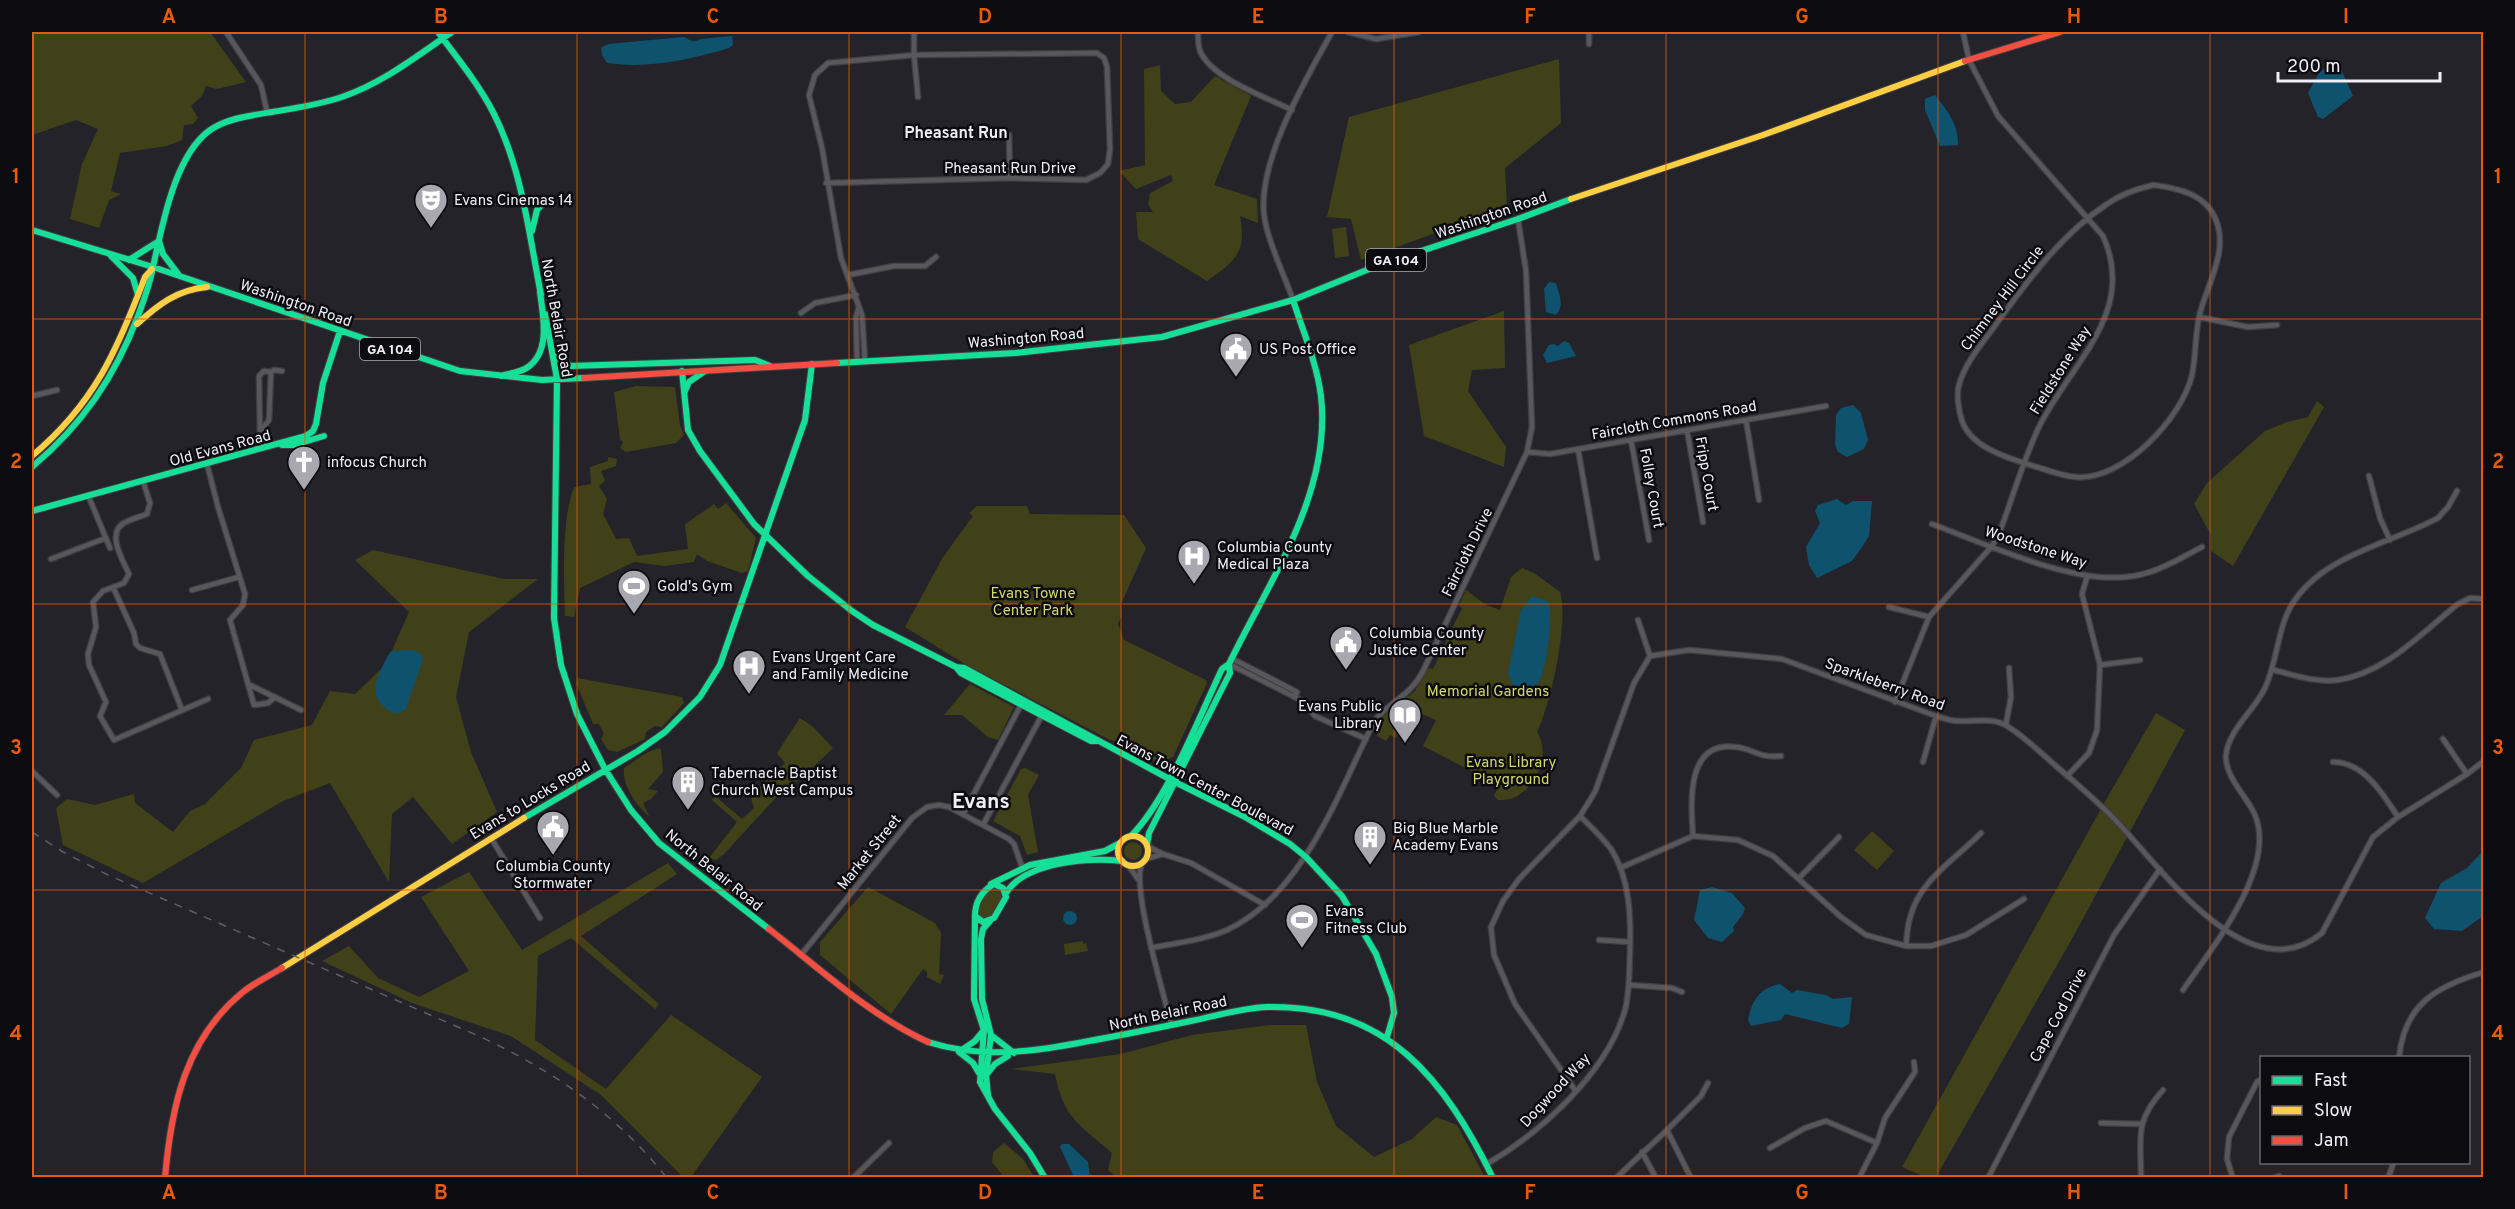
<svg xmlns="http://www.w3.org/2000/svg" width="2515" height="1209" viewBox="0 0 2515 1209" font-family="Overpass,sans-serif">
	<rect width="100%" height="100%" fill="#24232a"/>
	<path fill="#414119" d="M32 32H210L246 82 217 89 206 86 202 96 191 106 198 118 193 124 184 125 182 140 167 146 120 153 111 191 121 194 109 200 99 228 70 219 82 164 98 129 76 120 32 135Z
		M1559 59 1561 123 1505 168 1507 207 1361 260 1351 219 1327 217 1349 117Z
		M1160 65 1161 91 1175 104 1191 102 1215 76 1251 96 1214 185 1257 199 1258 223 1240 216C1247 253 1235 261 1207 281L1138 239 1136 212H1153L1148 204 1150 193 1173 181 1171 175 1136 189 1119 171 1145 165 1144 69Z
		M1346 227 1349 256 1335 258 1332 229Z
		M1504 311 1505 368 1472 370 1468 391 1506 447 1504 467 1424 436 1409 345Z
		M636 386 675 387 680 425 684 435 676 443 626 452 620 448 623 442 620 439 614 392Z
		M2317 401 2324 407 2233 566 2211 551V535L2194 504 2207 483 2265 431 2287 422 2308 417Z
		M608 457 617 459 616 466 601 471 605 481 599 486 607 499 603 514 616 539 629 538 637 556 688 549 685 525 687 523 714 504 718 509 726 503 756 538 748 571 742 573 707 561 697 554 694 562 665 566 634 562 580 588 574 617 565 616C564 580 561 520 574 487L591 484 590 467 608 461Z
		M977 506H1027L1030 514 1124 515 1146 548 1121 604 1122 615 1118 624 1124 640 1206 680 1207 683 1173 757 1158 763 1120 743 1108 739 968 666 905 627 943 557 973 516 969 513Z
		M373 550 504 579H538L469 632 456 697 471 752 497 812 452 844 413 797 392 814 389 882 330 783 283 801 143 883 63 845 56 808 67 799 95 805 134 794 135 803 173 832 190 811 205 804 241 768 254 740 312 725 330 691 355 694 386 664 409 612 355 560Z
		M1522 568 1534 573 1560 592C1569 622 1551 703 1537 732 1554 758 1530 803 1498 800L1494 796 1497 789 1477 774 1423 746 1436 720 1411 709 1396 738 1390 735 1386 741 1379 737 1374 731 1382 716 1415 691 1428 668 1433 669 1462 608 1459 606 1466 590 1486 605 1500 610 1511 577Z
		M577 678 682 697 684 703 662 727 655 726 646 732 645 739 617 752 608 750 601 739 604 734 599 724H593L576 683Z
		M970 684 1014 707 998 740 988 737 962 715H944Z
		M2156 713 2185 730 2073 937 1936 1177H1925L1902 1167 2107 798Z
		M800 718 812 726 833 748 804 776 782 791 724 854 716 860 709 858 737 822 712 800 715 796 742 819 754 808 751 799 759 788 785 763 777 753Z
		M658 748 661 749 663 772 648 789 658 791 651 799 643 803 649 816C636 806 622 784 624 768L646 753Z
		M1025 768 1039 775 1028 795 1038 852 1027 855 1020 836 993 821 1021 769Z
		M1872 831 1894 851 1877 870 1854 850Z
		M1124 851a9 9 0 1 1 18 0a9 9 0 1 1-18 0Z
		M668 863 677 874 581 936 659 1004 655 1009 571 938 538 956 535 1040 606 1089 671 1015 762 1077 691 1177H683L601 1095 511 1036 412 1003 322 961 349 946 378 978 419 997 469 971 421 897 469 872 522 950Z
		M993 886 1000 888 1002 898 992 916 983 919 977 914C976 905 986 892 993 886Z
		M868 887 935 923 941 933 939 974 944 975 940 984 927 977V972L923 969 891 1014 820 955V942Z
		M1083 941V944L1086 943 1088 951 1065 955 1064 944Z
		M1269 1025H1306L1317 1082 1336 1126 1374 1157 1412 1139 1436 1117 1457 1125 1485 1177H1116L1108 1170 1112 1153C1079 1124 1064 1119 1055 1074L1011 1069 1121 1054 1192 1035Z
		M1004 1143 1023 1159 1034 1177H1004L992 1162 993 1152Z"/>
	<path fill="#0f526e" d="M732 36 733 45 729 48C689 60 648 69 607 63L602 55 601 48 608 44 684 37C691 41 694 43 701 39Z
		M2329 65 2341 69 2353 96 2323 119 2318 117 2308 93 2319 73Z
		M1935 95C1947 110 1959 125 1958 145L1940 146 1925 110V99Z
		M1549 282 1556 283C1559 295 1565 305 1556 315L1546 312 1544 289Z
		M1564 341 1569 343 1576 356 1547 363 1543 355 1549 345 1554 344 1558 346Z
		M1853 405 1861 413 1868 440 1864 449 1847 457 1838 452 1835 445 1836 415 1841 408Z
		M1837 499 1846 505 1853 501H1872L1869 536 1862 547 1852 561 1817 578 1809 565 1806 547 1820 523 1815 511 1818 505Z
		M1532 596 1547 601 1550 606C1551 628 1548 668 1536 687L1527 689 1513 686 1508 673 1521 610Z
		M413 650 421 654 423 659 406 709 397 714C362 701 377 674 391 651Z
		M2483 851V916L2462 931 2434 929 2425 918 2441 883 2467 868Z
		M1712 887 1732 893 1745 908 1743 914 1733 927 1734 931 1722 942 1708 938 1694 920 1700 890Z
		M1063 918a7 7 0 1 1 14 0a7 7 0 1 1-14 0Z
		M1780 984 1792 993 1797 990 1826 995 1833 999 1852 997 1849 1024 1842 1028 1785 1014 1781 1020 1751 1026 1748 1020C1752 1000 1760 988 1780 984Z
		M1062 1144H1069L1088 1162 1090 1177H1074L1060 1147Z"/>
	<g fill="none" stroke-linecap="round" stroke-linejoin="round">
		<g stroke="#3f3e43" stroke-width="7">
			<path id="street" d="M226 32 261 85 267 112
				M914 32V55L918 97
				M1198 32C1198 37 1198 45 1200 51 1212 79 1266 97 1292 110
				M1348 32 1376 39 1419 32
				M1589 44V32
				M1009 135 1010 178
				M826 183 1010 178 1086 180 1100 173 1108 164 1110 149 1107 67 1104 58 1097 53 914 55 828 63 815 75 809 95 822 148 841 258 862 315 865 362
				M2153 185C2178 188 2206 194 2216 220 2229 252 2206 286 2199 317 2195 336 2196 356 2192 375 2182 418 2123 481 2076 477 2063 476 2049 471 2037 467 2011 459 1972 449 1962 421 1959 412 1956 394 1959 385 1965 363 1981 345 1994 327 2027 282 2060 235 2107 204 2121 194 2136 189 2153 185Z
				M848 275 894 266H925L936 257
				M1293 300C1284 274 1270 247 1265 221 1254 166 1306 79 1332 32
				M801 313 815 303 856 295
				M2199 317 2248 327 2277 325
				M857 362 856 317 859 307
				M32 396 57 390
				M1746 420 1759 500
				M1687 430 1703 522
				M260 432 259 376 264 371 271 372
				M1631 440 1649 540
				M264 448 260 432 269 420 271 372 274 370 282 371
				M1578 449 1597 558
				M1527 452 1550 454 1826 406
				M207 464 218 507 245 594 243 605 230 620 254 705 268 703 275 697
				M2369 476 2380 518 2390 540
				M143 481 150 503 147 514C140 517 134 518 128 521 104 530 122 559 129 574L124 583 103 591 93 602 96 627 88 654 89 665 106 702 100 716 114 740 208 699
				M88 495 110 548
				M1932 524C1986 544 2069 583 2125 577 2154 575 2177 560 2202 547
				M51 559 106 538
				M113 587 134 633 136 644 140 648 160 654 182 710
				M192 590 239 577
				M1889 607 1929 617
				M1638 620 1650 656
				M1650 656 1689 650 1782 659 1936 716C1943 718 1951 721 1958 721 1975 722 1992 717 2007 726 2025 737 2041 753 2056 766 2078 785 2101 804 2120 825 2164 872 2250 993 2322 933L2373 837 2398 817 2467 774 2484 761
				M1231 658 1297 692 1294 697
				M1229 664 1301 700 1315 716 1366 739
				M2100 665 2140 660
				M2274 670C2293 675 2317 683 2338 680 2386 673 2421 633 2458 604L2470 598 2484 599
				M248 684 301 710
				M1895 702 1929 617 1992 546 2000 531C2013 497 2023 460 2039 427 2069 365 2138 313 2103 236L1998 116 1969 60 1963 32
				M2006 724 2011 697 2009 668
				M2443 739 2467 774
				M1923 762 1936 716
				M2333 762C2364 762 2383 794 2398 817
				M32 771 57 795
				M2067 776 2089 753 2097 730 2100 665 2082 594 2087 577
				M963 814 1021 705
				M983 825 1042 715
				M1693 836C1691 804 1685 740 1736 747 1755 749 1756 758 1781 756
				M491 838 540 918
				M1147 846 1163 854 1191 863 1265 905
				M1146 859 1163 854
				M1142 863C1131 889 1164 992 1171 1025
				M1128 865 1138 879
				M1620 868 1693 836 1738 840 1773 856 1841 917 1866 935 1906 946H1931L1966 935 2024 899
				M1799 878 1839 837
				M1599 940 1630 942
				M1906 946C1907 937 1907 927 1910 918 1919 880 1956 859 1981 833
				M1151 948C1176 943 1204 940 1227 930 1304 894 1339 791 1375 720 1393 699 1411 696 1424 669L1527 452 1532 427 1526 271 1518 219
				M801 955 912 818 927 807 939 805 949 807 1009 839 1014 844 1022 867
				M1629 985 1672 988 1682 992
				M2183 990C2212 948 2277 868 2255 815 2247 796 2224 777 2226 754 2230 728 2254 711 2265 688 2277 662 2278 628 2291 606 2321 555 2390 544 2438 518L2448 507 2457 491
				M2399 1058C2404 1004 2437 986 2484 972
				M1575 1090 1515 1004 1494 955 1491 927 1503 901 1519 879 1580 816 1595 792 1634 683 1650 656
				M2101 1123 2141 1124
				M1667 1130 1701 1096 1708 1083
				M1770 1148 1805 1128 1826 1121 1877 1143
				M1642 1152 1656 1178
				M1487 1164C1541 1132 1607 1073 1625 1010 1630 991 1629 971 1630 951 1631 918 1630 878 1611 849 1602 837 1590 826 1580 816
				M853 1178 889 1143
				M1616 1178 1667 1130 1691 1178
				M1859 1178 1877 1143 1885 1118 1915 1072 1914 1062
				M1988 1178 2114 935 2160 869
				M2141 1178C2141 1137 2134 1122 2163 1090
				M2233 1178 2227 1159 2229 1137 2257 1082 2262 1079
				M2274 1178 2279 1176
				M2388 1178 2394 1162"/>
		</g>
		<g stroke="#3f3e43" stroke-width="8">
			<path id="fast" d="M438 32C457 58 478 83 493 112 522 168 529 234 541 295
				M32 230 153 267 460 371 542 380 584 378
				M532 231 537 210 546 200
				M111 256 133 278 138 295
				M129 260 159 241 163 254 179 275
				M153 267C162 227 173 165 203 136 214 125 229 120 244 117 277 110 310 108 342 97 383 83 417 56 452 32
				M545 314 557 379 554 618 561 665 577 714 605 769 631 810 659 843 769 929
				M554 356 571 366 755 360 770 366
				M837 363 1015 353 1162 337 1293 300 1379 265 1518 219 1571 199
				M682 371 688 430 700 451 754 524 808 576 852 611 873 625 956 667 961 673 1091 741H1098
				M501 376C510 373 520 373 528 367 551 351 543 316 540 292
				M685 391 689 382 705 371
				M282 445H294L324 436
				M32 467C82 425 115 377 138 316 144 300 150 284 153 267
				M32 511 306 436 313 431 316 424 323 383 340 331
				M956 667 964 668 1175 782 1245 817 1290 844 1306 857 1342 896 1376 954 1392 997 1394 1013 1387 1037
				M524 818 638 751 665 732 700 697 720 665 805 420 812 364
				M1131 836C1168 799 1199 717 1222 669L1229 664C1269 581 1332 493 1321 396 1317 364 1303 331 1293 300
				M1147 845 1149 833 1230 673 1229 664
				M991 884 1030 865 1105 851 1120 843
				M994 884 1003 888 1006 897 994 918 983 922 975 916C975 902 982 891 994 884Z
				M1006 893C1025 862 1089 857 1122 861
				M975 916 974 999 984 1030 980 1082 995 1109 1030 1153 1045 1178
				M991 1035 1014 1053
				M928 1042C982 1059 1034 1052 1089 1041 1123 1035 1157 1028 1191 1021 1216 1016 1241 1008 1267 1007 1387 1004 1445 1080 1493 1178
				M979 1073 973 1063 959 1052 975 1041 984 1030
				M987 1074 995 1064 1008 1056
				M988 1095 986 1075 991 1035 982 999 981 939 983 929 990 921"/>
		</g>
		<g stroke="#3f3e43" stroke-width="8">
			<path id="slow" d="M1571 199 1763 135 1965 61
				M137 324C159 304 177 290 207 287
				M32 456C94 404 117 351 145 277L152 269
				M1118 851a15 15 0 1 1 30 0a15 15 0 1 1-30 0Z
				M282 968 524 818"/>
		</g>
		<g stroke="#3f3e43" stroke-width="8">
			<path id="jam" d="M1965 61 2060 32
				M584 378 837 363
				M769 929C819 968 869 1015 928 1042
				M165 1178C171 1108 185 1039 243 992 254 983 269 976 282 968"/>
		</g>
		<use href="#street" stroke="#58575c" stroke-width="4.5"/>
		<use href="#fast" stroke="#16e098" stroke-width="6"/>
		<use href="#slow" stroke="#ffcf43" stroke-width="6"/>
		<use href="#jam" stroke="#f24e42" stroke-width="6"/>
		<path stroke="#605e63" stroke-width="1.5" stroke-dasharray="8 8" stroke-linecap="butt" d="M32 832 63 852 108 875 481 1037C555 1072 615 1113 667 1178"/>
	</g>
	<path fill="none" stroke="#e8590c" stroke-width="1.5" stroke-opacity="0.55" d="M305 32V1178M577 32V1178M849 32V1178M1121 32V1178M1394 32V1178M1666 32V1178M1938 32V1178M2210 32V1178M32 319H2484M32 604H2484M32 890H2484"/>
	<defs>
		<g id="theatre-pin" transform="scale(1.725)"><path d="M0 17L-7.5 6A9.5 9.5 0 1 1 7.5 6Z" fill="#a9a7af" stroke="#0c0b10"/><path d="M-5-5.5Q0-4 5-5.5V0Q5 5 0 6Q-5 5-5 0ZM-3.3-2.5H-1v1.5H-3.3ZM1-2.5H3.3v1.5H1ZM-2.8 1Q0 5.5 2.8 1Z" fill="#fff"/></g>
		<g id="civic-pin" transform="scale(1.725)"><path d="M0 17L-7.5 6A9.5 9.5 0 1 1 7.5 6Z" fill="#a9a7af" stroke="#0c0b10"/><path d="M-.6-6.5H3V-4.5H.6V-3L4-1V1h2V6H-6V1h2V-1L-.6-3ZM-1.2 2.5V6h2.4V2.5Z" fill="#fff"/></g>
		<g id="church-pin" transform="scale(1.725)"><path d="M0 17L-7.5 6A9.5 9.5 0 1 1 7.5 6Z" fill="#a9a7af" stroke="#0c0b10"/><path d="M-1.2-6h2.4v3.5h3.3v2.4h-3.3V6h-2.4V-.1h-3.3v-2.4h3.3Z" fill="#fff"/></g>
		<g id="hospital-pin" transform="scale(1.725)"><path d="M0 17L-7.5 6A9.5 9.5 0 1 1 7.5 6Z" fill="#a9a7af" stroke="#0c0b10"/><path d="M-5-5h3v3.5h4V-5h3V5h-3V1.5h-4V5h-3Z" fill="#fff"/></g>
		<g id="stadium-pin" transform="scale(1.725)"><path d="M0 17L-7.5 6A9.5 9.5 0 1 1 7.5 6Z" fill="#a9a7af" stroke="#0c0b10"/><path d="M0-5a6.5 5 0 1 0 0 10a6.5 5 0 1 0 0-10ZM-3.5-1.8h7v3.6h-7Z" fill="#fff"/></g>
		<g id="library-pin" transform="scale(1.725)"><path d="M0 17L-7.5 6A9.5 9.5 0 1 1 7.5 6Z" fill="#a9a7af" stroke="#0c0b10"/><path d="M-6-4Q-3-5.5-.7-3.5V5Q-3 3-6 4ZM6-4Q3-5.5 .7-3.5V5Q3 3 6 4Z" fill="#fff"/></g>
		<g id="building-pin" transform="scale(1.725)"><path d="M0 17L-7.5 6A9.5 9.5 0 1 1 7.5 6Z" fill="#a9a7af" stroke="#0c0b10"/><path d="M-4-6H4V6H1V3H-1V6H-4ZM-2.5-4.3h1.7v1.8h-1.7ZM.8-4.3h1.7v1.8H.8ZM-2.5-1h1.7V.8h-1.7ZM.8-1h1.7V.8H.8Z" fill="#fff"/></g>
	</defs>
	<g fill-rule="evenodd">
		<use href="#theatre-pin" x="431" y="200"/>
		<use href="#civic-pin" x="1236" y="349"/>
		<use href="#church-pin" x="304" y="462"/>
		<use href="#hospital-pin" x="1194" y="556"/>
		<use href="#stadium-pin" x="634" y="586"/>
		<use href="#civic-pin" x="1346" y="642"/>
		<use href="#hospital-pin" x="749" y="666"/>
		<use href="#library-pin" x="1405" y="715"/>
		<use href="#building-pin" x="688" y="782"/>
		<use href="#civic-pin" x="553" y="827"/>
		<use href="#building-pin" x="1370" y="837"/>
		<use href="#stadium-pin" x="1302" y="920"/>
	</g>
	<g text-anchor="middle" stroke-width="5" stroke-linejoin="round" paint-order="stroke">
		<g fill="#0c0b10" stroke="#acaab2" stroke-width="1.5">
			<rect x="1366" y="249" width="60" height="22" rx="4.5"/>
			<rect x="360" y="338" width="60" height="22" rx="4.5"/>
		</g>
		<g font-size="14" font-weight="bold" fill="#f0eef7">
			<text x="1396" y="265">GA 104</text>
			<text x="390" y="354">GA 104</text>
		</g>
		<g font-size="15" fill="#f0eef7" stroke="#0c0b10">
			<text x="1010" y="173">Pheasant Run Drive</text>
			<text transform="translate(1491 215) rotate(-19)" y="5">Washington Road</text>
			<text transform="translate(2002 298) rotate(-53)" y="5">Chimney Hill Circle</text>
			<text transform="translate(296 303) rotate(19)" y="5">Washington Road</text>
			<text transform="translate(557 318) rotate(80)" y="5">North Belair Road</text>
			<text transform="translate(1026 338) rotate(-5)" y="5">Washington Road</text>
			<text transform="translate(2060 370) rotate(-58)" y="5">Fieldstone Way</text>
			<text transform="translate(1674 420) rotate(-10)" y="5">Faircloth Commons Road</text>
			<text transform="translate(220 448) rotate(-15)" y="5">Old Evans Road</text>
			<text transform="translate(1707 474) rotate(80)" y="5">Fripp Court</text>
			<text transform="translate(1652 488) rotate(80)" y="5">Folley Court</text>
			<text transform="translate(2036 547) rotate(18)" y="5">Woodstone Way</text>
			<text transform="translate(1467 552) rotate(-64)" y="5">Faircloth Drive</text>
			<text transform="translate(1885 684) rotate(20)" y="5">Sparkleberry Road</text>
			<text transform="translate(1205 785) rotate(28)" y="5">Evans Town Center Boulevard</text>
			<text transform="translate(530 800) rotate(-31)" y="5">Evans to Locks Road</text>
			<text transform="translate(869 852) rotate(-51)" y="5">Market Street</text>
			<text transform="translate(714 870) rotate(39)" y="5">North Belair Road</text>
			<text transform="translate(1168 1013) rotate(-12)" y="5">North Belair Road</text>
			<text transform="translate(2058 1015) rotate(-62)" y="5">Cape Cod Drive</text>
			<text transform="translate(1555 1090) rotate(-47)" y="5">Dogwood Way</text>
		</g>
		<g font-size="15" fill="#f0eef7" stroke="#0c0b10" text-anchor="start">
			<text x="454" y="205">Evans Cinemas 14</text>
			<text x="1259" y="354">US Post Office</text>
			<text x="327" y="467">infocus Church</text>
			<text x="1217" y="552">Columbia County<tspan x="1217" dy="17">Medical Plaza</tspan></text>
			<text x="657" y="591">Gold's Gym</text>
			<text x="1369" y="638">Columbia County<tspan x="1369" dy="17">Justice Center</tspan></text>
			<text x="772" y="662">Evans Urgent Care<tspan x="772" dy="17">and Family Medicine</tspan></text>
			<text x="1382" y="711" text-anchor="end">Evans Public<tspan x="1382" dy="17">Library</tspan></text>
			<text x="711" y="778">Tabernacle Baptist<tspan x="711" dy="17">Church West Campus</tspan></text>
			<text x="1393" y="833">Big Blue Marble<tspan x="1393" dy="17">Academy Evans</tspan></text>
			<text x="553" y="871" text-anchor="middle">Columbia County<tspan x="553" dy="17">Stormwater</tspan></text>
			<text x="1325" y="916">Evans<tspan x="1325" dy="17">Fitness Club</tspan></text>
		</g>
		<g font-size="15" fill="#d3d86b" stroke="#0c0b10">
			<text x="1033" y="598">Evans Towne<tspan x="1033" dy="17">Center Park</tspan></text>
			<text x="1488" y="696">Memorial Gardens</text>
			<text x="1511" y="767">Evans Library<tspan x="1511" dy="17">Playground</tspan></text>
		</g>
		<g font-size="16" font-weight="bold" fill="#f0eef7" stroke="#0c0b10">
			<text x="956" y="138">Pheasant Run</text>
		</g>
		<g font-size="21" font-weight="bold" fill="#f0eef7" stroke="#0c0b10">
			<text x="981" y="808">Evans</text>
		</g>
	</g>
	<rect width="2515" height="1209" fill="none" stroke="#0c0b10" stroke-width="66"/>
	<rect x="2260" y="1056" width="210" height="108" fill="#0c0b10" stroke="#67666c" stroke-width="1.5"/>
	<rect x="2272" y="1076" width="30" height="9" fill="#16e098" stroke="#67666c" stroke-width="1.5"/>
	<text x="2314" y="1086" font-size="18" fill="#f0eef7">Fast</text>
	<rect x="2272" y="1106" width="30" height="9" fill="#ffcf43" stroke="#67666c" stroke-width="1.5"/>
	<text x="2314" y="1116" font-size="18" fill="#f0eef7">Slow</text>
	<rect x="2272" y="1136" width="30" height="9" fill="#f24e42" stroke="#67666c" stroke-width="1.5"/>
	<text x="2314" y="1146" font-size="18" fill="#f0eef7">Jam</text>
	<path d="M2278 72v9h162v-9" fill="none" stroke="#f0eef7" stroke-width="3"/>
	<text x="2287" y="72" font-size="18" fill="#f0eef7" stroke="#0c0b10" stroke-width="4.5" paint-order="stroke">200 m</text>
	<rect x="33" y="33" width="2449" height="1143" fill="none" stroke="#e8590c" stroke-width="2"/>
	<g font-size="20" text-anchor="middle" font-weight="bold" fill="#e8590c">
		<text x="169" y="23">A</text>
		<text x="441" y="23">B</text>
		<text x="713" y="23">C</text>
		<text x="985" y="23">D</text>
		<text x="1258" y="23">E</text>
		<text x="1530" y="23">F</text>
		<text x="1802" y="23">G</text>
		<text x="2074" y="23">H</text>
		<text x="2346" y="23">I</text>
		<text x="16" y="183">1</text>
		<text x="2498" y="183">1</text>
		<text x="16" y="468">2</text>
		<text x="2498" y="468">2</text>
		<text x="16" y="754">3</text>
		<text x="2498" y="754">3</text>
		<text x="16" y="1040">4</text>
		<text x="2498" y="1040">4</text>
		<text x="169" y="1199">A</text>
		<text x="441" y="1199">B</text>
		<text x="713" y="1199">C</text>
		<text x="985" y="1199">D</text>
		<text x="1258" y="1199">E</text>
		<text x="1530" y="1199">F</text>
		<text x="1802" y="1199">G</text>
		<text x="2074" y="1199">H</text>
		<text x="2346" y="1199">I</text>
	</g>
</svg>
